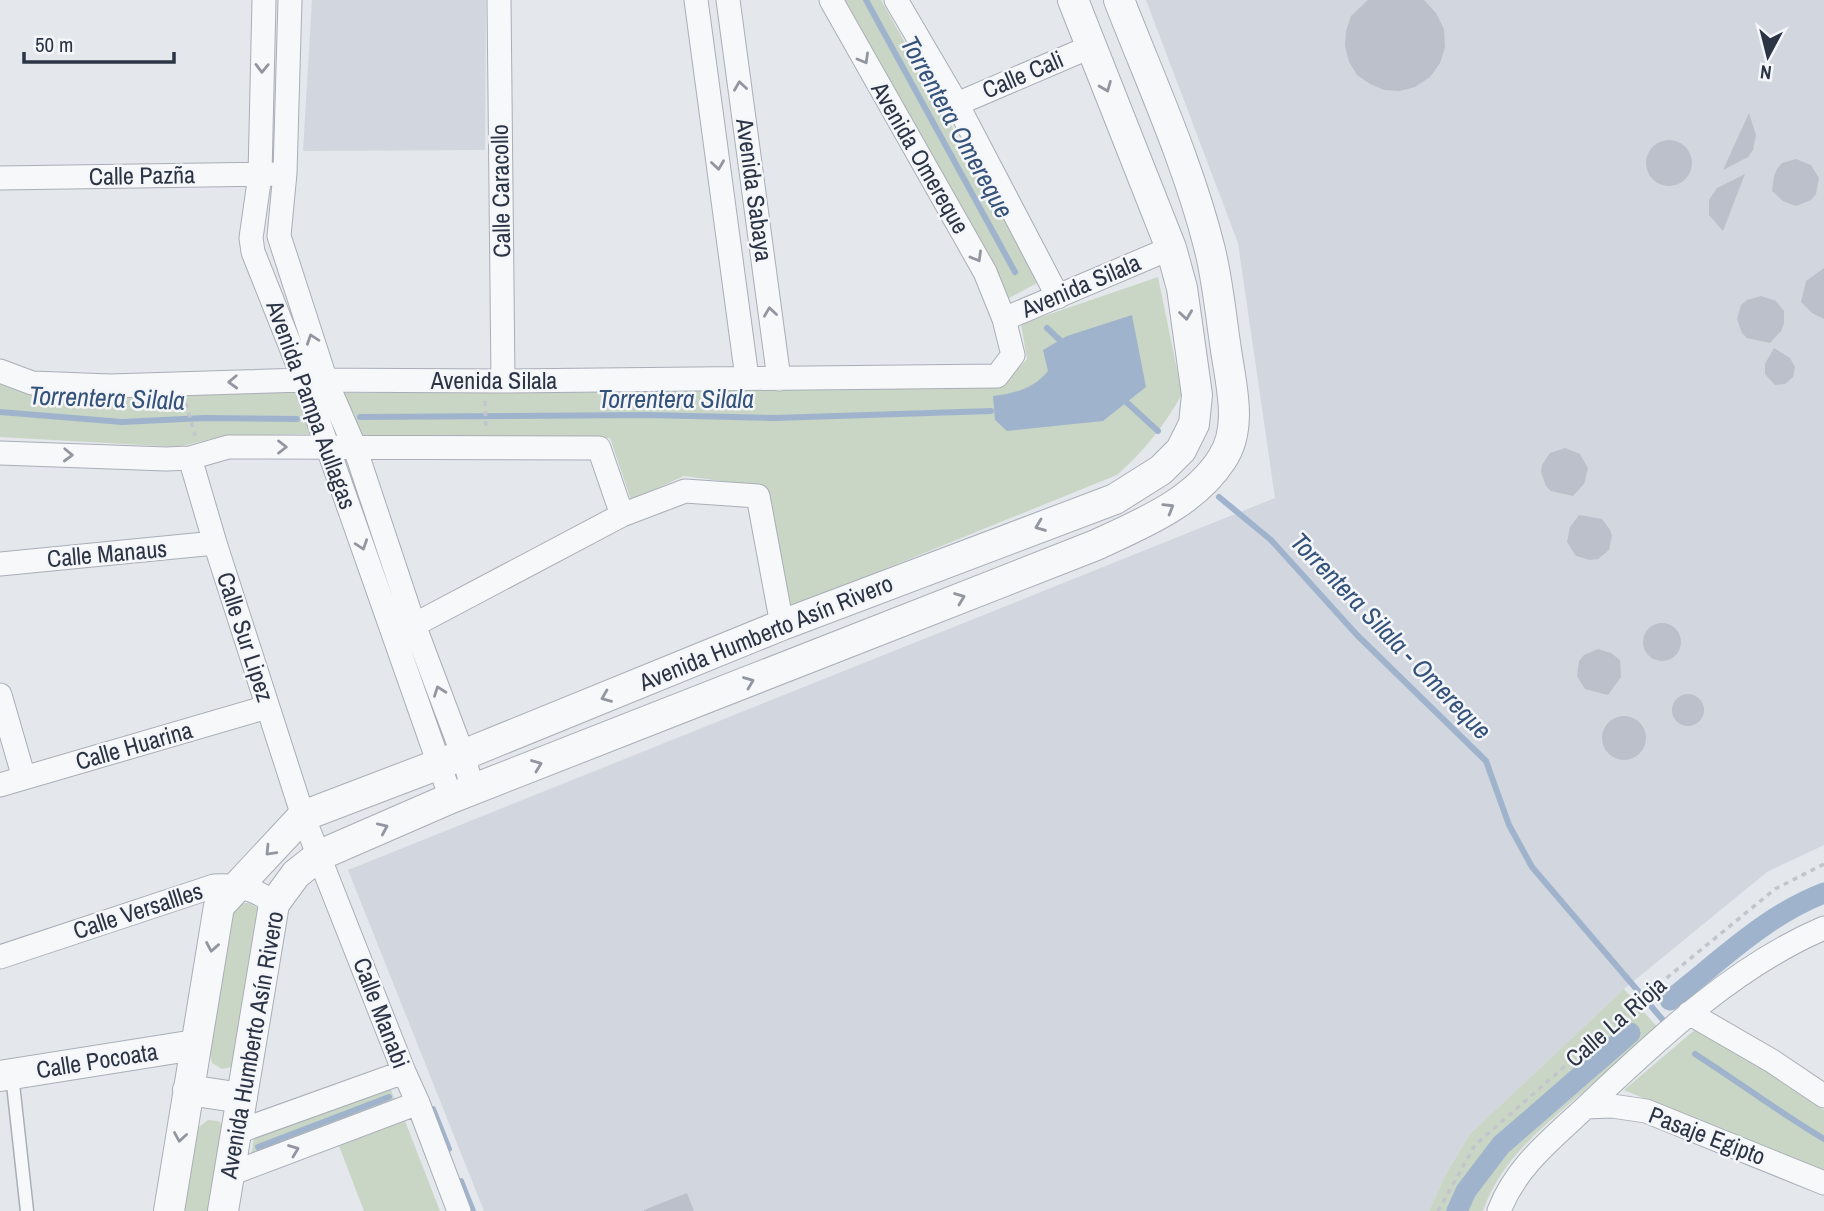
<svg xmlns="http://www.w3.org/2000/svg" width="1824" height="1211" viewBox="0 0 1824 1211" font-family="'Archivo Narrow',sans-serif">
	<rect width="100%" height="100%" fill="#e4e7ec"/>
	<path fill="#d2d6de" d="M312 0H486L485 150 303 151Z
		M1146 0H1824V845L1767 872 1624 989 1470 1134 1446 1174 1429 1211H484L348 870 1275 498 1238 243Z"/>
	<path fill="#c9d6c5" d="M840 0H881L1039 282 1009 298Z
		M1158 277 1182 394C1165 425 1143 452 1117 475L791 607 765 487 684 476 631 500 610 438 359 436 342 393 1000 388 1027 359 1021 324Z
		M0 380 293 387 310 434 223 436 178 447 0 437Z
		M244 903H249L258 908 232 1067 222 1069 212 1063 210 1053 233 914 239 905Z
		M1624 989 1658 1028C1630 1051 1603 1075 1575 1099 1537 1132 1500 1162 1483 1211H1429L1446 1174 1470 1134Z
		M1698 1027 1824 1110V1172L1624 1090Z
		M390 1087 395 1101 251 1156 254 1138Z
		M208 1120 218 1121 223 1125 213 1211H184L197 1132 199 1127Z
		M405 1121 440 1211H364L339 1146Z"/>
	<path fill="#9fb4cc" d="M1132 315 1146 387 1103 421 1007 431 995 420 993 396C1016 393 1033 389 1048 371L1043 350 1067 336Z"/>
	<g fill="none" stroke-linecap="round" stroke-linejoin="round">
		<path stroke="#9fb4cc" stroke-width="6" d="M866 0 1015 272
			M1047 328 1066 346
			M1123 399 1158 431
			M0 412 122 422 204 418 297 419
			M360 417 648 415 775 418 991 411
			M1219 497 1271 540 1357 635 1486 761 1509 825 1532 867 1662 1019
			M1695 1054C1739 1082 1780 1113 1824 1139
			M433 1109 449 1149
			M258 1147 389 1097
			M461 1181 473 1211"/>
		<path stroke="#9fb4cc" stroke-width="21" d="M1670 1000C1719 962 1766 915 1824 893
			M1457 1211 1466 1191 1501 1145 1630 1033"/>
	</g>
	<path fill="#bbc0ca" d="M1368 0H1424L1436 13 1444 29 1445 47 1440 63 1430 77 1415 87 1400 91 1384 90 1370 84 1357 75 1349 62 1345 46 1346 31 1351 16Z
		M1749 113 1756 135 1753 150 1748 157 1723 170Z
		M1646 163a23 23 0 1 1 46 0a23 23 0 1 1-46 0Z
		M1796 159 1811 165 1819 178 1816 194 1811 200 1796 206 1783 201 1772 191 1774 176 1777 169 1782 163Z
		M1745 174 1723 231 1709 215V200L1717 188Z
		M1824 268V319L1812 313 1801 302 1806 281Z
		M1761 296 1776 301 1784 311V323L1781 331 1770 343 1747 338 1742 333 1737 319 1741 305 1747 300Z
		M1774 348 1790 358 1795 367 1793 377 1785 384 1775 385 1765 374V364Z
		M1565 448 1580 454 1588 468 1584 484 1573 496 1551 491 1546 486 1541 472 1542 465 1550 453Z
		M1579 515 1602 519 1610 530 1612 536 1609 550 1598 559 1590 560 1576 556 1567 542 1570 527Z
		M1643 642a19 19 0 1 1 38 0a19 19 0 1 1-38 0Z
		M1598 649 1611 653 1620 660 1621 677 1608 695 1585 689 1577 676 1579 661 1584 655Z
		M1672 710a16 16 0 1 1 32 0a16 16 0 1 1-32 0Z
		M1602 738a22 22 0 1 1 44 0a22 22 0 1 1-44 0Z
		M687 1193 694 1211H644V1210Z"/>
	<g fill="none" stroke-linecap="round" stroke-linejoin="round">
		<g stroke="#a9aeb7" stroke-width="15">
			<path id="service" d="M12 1075 27 1211"/>
		</g>
		<g stroke="#a9aeb7" stroke-width="25">
			<path id="minor" d="M264 0 260 175 251 238 253 252 304 380 451 798
				M290 0 285 173 279 236 326 381 355 448 414 625 463 755 473 790
				M499 0 503 381
				M696 0 747 378
				M728 0 779 379
				M896 0 957 104 1058 297
				M957 104 1090 47
				M0 178 275 174
				M1004 319 1171 248
				M0 371 32 383 110 386 304 380 503 381 997 376 1013 355 1004 319 985 272 831 0
				M0 453 166 459 190 458 228 447 599 448 622 515
				M190 458 215 543 303 816 404 1072 418 1103 459 1211
				M0 564 215 543
				M414 625 622 515 685 491 758 496 782 625
				M0 695 24 778
				M0 785 267 707
				M0 957 214 886C238 885 256 888 274 904
				M1689 1013 1772 1061 1824 1096
				M1586 1107 1612 1106 1646 1111 1824 1183
				M237 1132 404 1072
				M230 1174 418 1103
				M1499 1211C1516 1166 1553 1138 1587 1106 1658 1039 1733 967 1824 928"/>
		</g>
		<g stroke="#a9aeb7" stroke-width="32">
			<path id="tertiary" d="M0 1076 195 1045
				M188 1090 242 1098
				M169 1211 219 906 303 816 463 755 782 625 1115 499 1161 470 1181 450 1194 424 1197 395 1182 288 1171 248 1073 0
				M223 1211 274 904 296 874 320 855 451 798 1096 545C1141 524 1194 503 1222 459 1243 428 1231 385 1226 350 1221 317 1218 283 1210 250 1189 165 1151 82 1119 0"/>
		</g>
		<path stroke="#c2c5cb" stroke-width="3.5" stroke-dasharray="5 5" stroke-linecap="butt" d="M485 401 486 428
			M186 403 195 436
			M1438 1211 1475 1145 1652 990 1775 889 1824 864"/>
		<use href="#service" stroke="#f7f8fa" stroke-width="12"/>
		<use href="#minor" stroke="#f7f8fa" stroke-width="23"/>
		<use href="#tertiary" stroke="#f7f8fa" stroke-width="30"/>
	</g>
	<defs><path id="oneway-chevron" d="M-2-3.5L2.5 0L-2 3.5" fill="none" stroke-width="1.6" stroke-linecap="round" stroke-linejoin="round" transform="scale(1.75)"/></defs>
	<g stroke="#9196a0">
		<use href="#oneway-chevron" transform="translate(864 59) rotate(60)"/>
		<use href="#oneway-chevron" transform="translate(262 68) rotate(91)"/>
		<use href="#oneway-chevron" transform="translate(740 86) rotate(-98)"/>
		<use href="#oneway-chevron" transform="translate(1106 87) rotate(68)"/>
		<use href="#oneway-chevron" transform="translate(718 165) rotate(82)"/>
		<use href="#oneway-chevron" transform="translate(977 257) rotate(60)"/>
		<use href="#oneway-chevron" transform="translate(770 312) rotate(-98)"/>
		<use href="#oneway-chevron" transform="translate(1186 315) rotate(82)"/>
		<use href="#oneway-chevron" transform="translate(312 339) rotate(-109)"/>
		<use href="#oneway-chevron" transform="translate(233 382) rotate(178)"/>
		<use href="#oneway-chevron" transform="translate(282 447)"/>
		<use href="#oneway-chevron" transform="translate(68 455) rotate(2)"/>
		<use href="#oneway-chevron" transform="translate(1169 508) rotate(-31)"/>
		<use href="#oneway-chevron" transform="translate(1040 526) rotate(159)"/>
		<use href="#oneway-chevron" transform="translate(362 545) rotate(71)"/>
		<use href="#oneway-chevron" transform="translate(960 598) rotate(-21)"/>
		<use href="#oneway-chevron" transform="translate(749 682) rotate(-21)"/>
		<use href="#oneway-chevron" transform="translate(439 691) rotate(-110)"/>
		<use href="#oneway-chevron" transform="translate(606 697) rotate(158)"/>
		<use href="#oneway-chevron" transform="translate(537 765) rotate(-21)"/>
		<use href="#oneway-chevron" transform="translate(383 828) rotate(-24)"/>
		<use href="#oneway-chevron" transform="translate(270 851) rotate(134)"/>
		<use href="#oneway-chevron" transform="translate(212 947) rotate(100)"/>
		<use href="#oneway-chevron" transform="translate(180 1137) rotate(99)"/>
		<use href="#oneway-chevron" transform="translate(294 1150) rotate(-21)"/>
	</g>
	<g text-anchor="middle" stroke-width="5" stroke-linejoin="round" paint-order="stroke">
		<g font-size="24" fill="#2b3445" stroke="#f4f6f9">
			<text transform="translate(1023 75) rotate(-23)" y="8">Calle Cali</text>
			<text transform="translate(920 158) rotate(60)" y="8">Avenida Omereque</text>
			<text transform="translate(142 176) rotate(-1)" y="8">Calle Pazña</text>
			<text transform="translate(754 190) rotate(82)" y="8">Avenida Sabaya</text>
			<text transform="translate(501 191) rotate(-91)" y="8">Calle Caracollo</text>
			<text transform="translate(1081 286) rotate(-23)" y="8">Avenida Silala</text>
			<text x="494" y="389">Avenida Silala</text>
			<text transform="translate(311 405) rotate(70)" y="8">Avenida Pampa Aullagas</text>
			<text transform="translate(107 554) rotate(-5)" y="8">Calle Manaus</text>
			<text transform="translate(766 633) rotate(-22)" y="8">Avenida Humberto Asín Rivero</text>
			<text transform="translate(245 637) rotate(72)" y="8">Calle Sur Lipez</text>
			<text transform="translate(134 746) rotate(-16)" y="8">Calle Huarina</text>
			<text transform="translate(138 911) rotate(-18)" y="8">Calle Versallles</text>
			<text transform="translate(381 1013) rotate(69)" y="8">Calle Manabi</text>
			<text transform="translate(1616 1022) rotate(-41)" y="8">Calle La Rioja</text>
			<text transform="translate(252 1045) rotate(-80)" y="8">Avenida Humberto Asín Rivero</text>
			<text transform="translate(97 1061) rotate(-9)" y="8">Calle Pocoata</text>
			<text transform="translate(1707 1136) rotate(21)" y="8">Pasaje Egipto</text>
		</g>
		<g font-size="26" font-style="italic" fill="#34527a" stroke="#f4f6f9">
			<text transform="translate(957 127) rotate(61)" y="9">Torrentera Omereque</text>
			<text transform="translate(107 398) rotate(2)" y="9">Torrentera Silala</text>
			<text x="676" y="408">Torrentera Silala</text>
			<text transform="translate(1391 636) rotate(46)" y="9">Torrentera Silala - Omereque</text>
		</g>
	</g>
	<g transform="translate(1768 56) rotate(187)" stroke="#f4f6f9" stroke-width="5" paint-order="stroke">
	<path d="M0-5L12 26L0 18L-12 26Z" fill="#2b3445"/>
	<text y="-10" font-size="19" font-weight="bold" text-anchor="middle" fill="#2b3445">N</text>
	</g>
	<path d="M24 52v10h150v-10" fill="none" stroke="#2b3445" stroke-width="3.5"/>
	<text x="35" y="52" font-size="21" fill="#2b3445" stroke="#f4f6f9" stroke-width="5" paint-order="stroke">50 m</text>
</svg>
